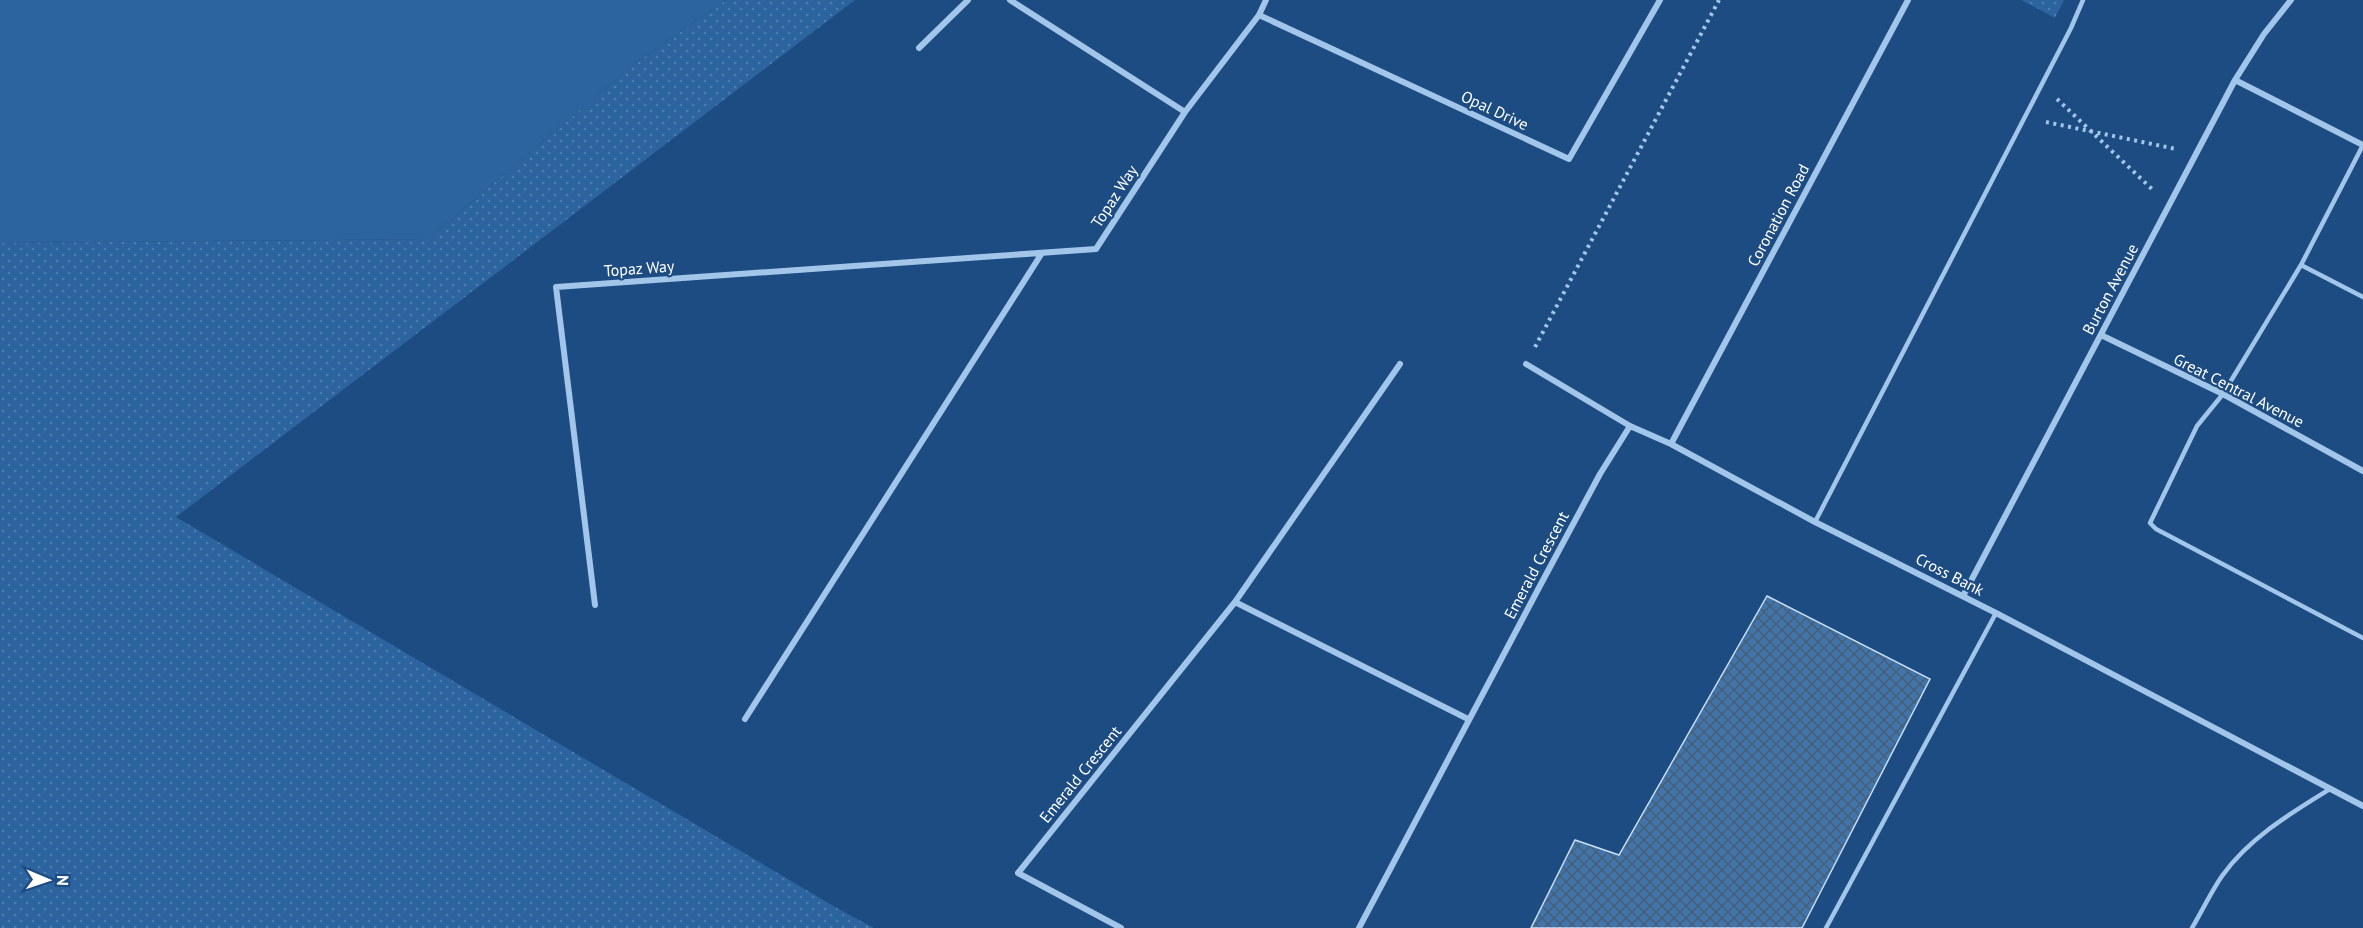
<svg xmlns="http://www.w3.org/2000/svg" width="2363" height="928" viewBox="0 0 2363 928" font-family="'PT Sans',sans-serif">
	<defs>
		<pattern id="grass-dots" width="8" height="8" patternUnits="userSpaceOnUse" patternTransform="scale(1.5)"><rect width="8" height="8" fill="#2c649f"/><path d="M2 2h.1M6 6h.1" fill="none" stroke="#4c7bad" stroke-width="1.8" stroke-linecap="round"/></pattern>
		<pattern id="building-cross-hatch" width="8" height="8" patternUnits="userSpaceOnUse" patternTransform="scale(1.5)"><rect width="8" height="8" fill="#4174aa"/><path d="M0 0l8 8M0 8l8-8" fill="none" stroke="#475e76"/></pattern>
	</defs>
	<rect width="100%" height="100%" fill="#1d4c82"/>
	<path fill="url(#grass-dots)" d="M726 0H855L176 517 842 911 874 928H0V243L428 239 633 65Z
		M2021 0H2064L2055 18Z"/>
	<path fill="#2c649f" d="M0 0H726L633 65 428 239 0 243Z"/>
	<path fill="url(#building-cross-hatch)" stroke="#c7def7" stroke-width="1.5" d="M1767 596 1930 679 1802 928H1531L1575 840 1619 855Z"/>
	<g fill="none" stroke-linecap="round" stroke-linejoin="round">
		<path stroke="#a2c5ea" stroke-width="4" stroke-dasharray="3 4.5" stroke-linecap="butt" d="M2057 99 2154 191
			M2046 122 2176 149
			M1535 347 1719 0"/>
		<path stroke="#a2c5ea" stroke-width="4.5" d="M2363 145 2301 265 2223 394 2197 426 2150 523 2156 529 2363 638
			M2301 265 2363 297
			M1815 522 2071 28 2083 0
			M1826 928 1996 613
			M2192 928C2202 911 2211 892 2222 876 2249 838 2291 813 2330 789"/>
		<path stroke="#a2c5ea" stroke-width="6" d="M1010 0 1185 112
			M1266 0 1259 15 1569 159 1660 0
			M919 48 968 0
			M2235 80 2363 145
			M2101 335 2223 394 2363 471
			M1526 364 1630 426 1671 444 1815 522 1996 613 2363 806
			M1671 444 1908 0
			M1963 596 2235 80 2264 34 2291 0
			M1235 602 1468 719
			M595 605 556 287 1096 249 1185 112 1259 15
			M745 719 1042 253
			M1121 928 1018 873 1235 602 1400 364
			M1359 928 1542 582 1600 474 1630 426"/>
	</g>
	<g text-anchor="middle" stroke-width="4.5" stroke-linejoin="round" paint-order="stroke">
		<g font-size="16" fill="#fff" stroke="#1d4c82">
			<text transform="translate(1495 110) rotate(25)" y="6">Opal Drive</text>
			<text transform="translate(1114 196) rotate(-57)" y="6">Topaz Way</text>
			<text transform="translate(1778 215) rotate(-62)" y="6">Coronation Road</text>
			<text transform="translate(639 268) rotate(-4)" y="6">Topaz Way</text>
			<text transform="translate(2110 289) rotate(-62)" y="6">Burton Avenue</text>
			<text transform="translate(2239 390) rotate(27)" y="6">Great Central Avenue</text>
			<text transform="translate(1536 565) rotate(-62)" y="6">Emerald Crescent</text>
			<text transform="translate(1950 574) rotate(27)" y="6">Cross Bank</text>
			<text transform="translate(1080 774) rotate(-51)" y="6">Emerald Crescent</text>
		</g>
	</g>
	<g transform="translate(48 880) rotate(92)" stroke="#1d4c82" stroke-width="4.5" paint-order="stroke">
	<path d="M0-4.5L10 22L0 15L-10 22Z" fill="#ffffff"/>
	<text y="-9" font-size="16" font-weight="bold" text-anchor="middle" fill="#ffffff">N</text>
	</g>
</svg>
